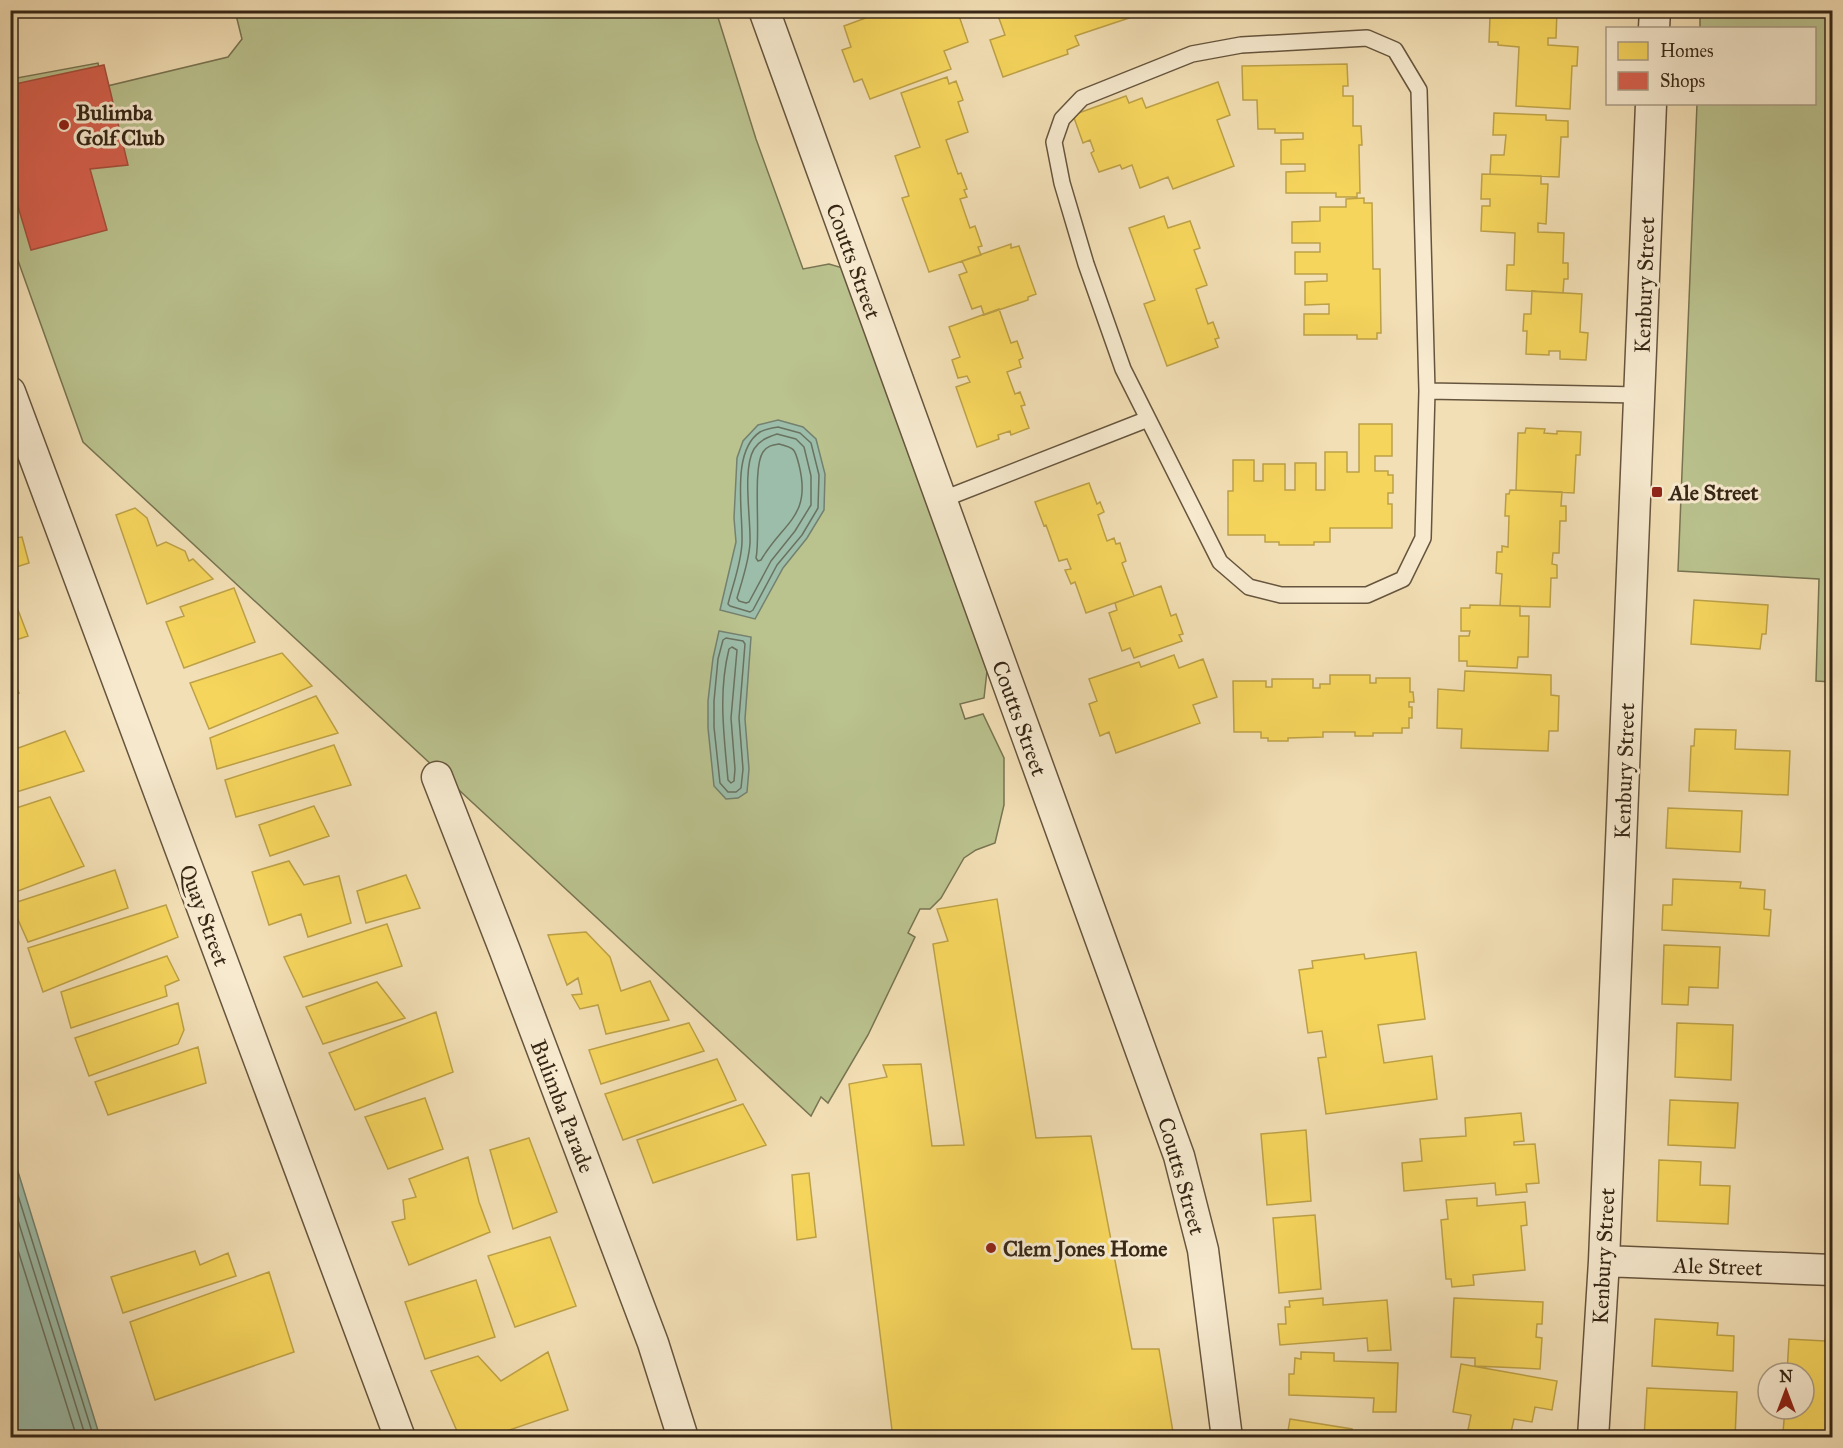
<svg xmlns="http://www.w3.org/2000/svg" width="1843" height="1448" viewBox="0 0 1843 1448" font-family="'IM FELL Great Primer',serif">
	<rect width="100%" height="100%" fill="#f3dfb5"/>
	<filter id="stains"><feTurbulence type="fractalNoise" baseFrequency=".00333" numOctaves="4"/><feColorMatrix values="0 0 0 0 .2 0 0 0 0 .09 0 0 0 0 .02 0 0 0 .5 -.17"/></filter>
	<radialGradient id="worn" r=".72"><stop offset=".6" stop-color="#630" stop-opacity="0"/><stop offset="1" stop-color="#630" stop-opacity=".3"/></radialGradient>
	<path fill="#bac28e" stroke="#787452" stroke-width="1.5" d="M235 11H716L756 139 803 269 829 264 843 268 923 482 987 671 984 698 960 704 965 719 983 714 1004 758V805L995 843 976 850 964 858 941 898 930 909H920L908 933 915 937 868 1035 828 1103 821 1097 811 1116 83 442 11 241V79L98 63 103 87 228 57 242 39Z
		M1700 11H1832V682L1816 681 1819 579 1678 571 1697 104H1814V28H1700Z"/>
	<path fill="#9cbdaa" stroke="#74816f" stroke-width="1.5" d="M778 420 803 427 816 439 825 474 824 510 807 538 783 568 755 619 720 610 736 542 734 518 737 458 743 441 758 425Z
		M719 631 751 637 745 719 749 769 747 792 738 798 726 799 714 786 708 728V701L713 658Z
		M11 1149 100 1437H11Z"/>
	<path fill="#f6d55c" stroke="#bda147" stroke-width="1.5" d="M887 10H930L932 15 945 10H957L968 42 944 51 951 69 870 99 862 79 854 82 842 50 851 47 844 26Z
		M996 10H1146L1147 12 1075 36 1079 45 1067 50 1068 54 1003 77 990 40 1005 35Z
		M1491 10H1557L1556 38H1548V45L1578 47 1577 66H1572L1570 109 1516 106 1519 47 1498 45V42H1489L1490 17H1498V11Z
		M1347 64 1348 86H1343V96H1353V126H1361L1362 145H1359L1360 193H1357V197H1336V193H1286V172L1305 171V164H1281V140L1303 139V133H1275V129H1258L1257 100H1243L1242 66Z
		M947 77 949 84 956 81 963 100 958 102 968 132 946 140 958 174 961 173 967 189 964 190 967 197 960 199 970 228 975 226 982 246 978 247 981 255 929 272 902 198 909 196 895 156 920 147 901 93Z
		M1218 82 1230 115 1217 120 1234 166 1173 189 1168 177 1140 188 1132 165 1122 169 1120 165 1099 172 1091 153 1094 151 1090 140 1083 143 1073 115 1126 96 1129 103 1142 98 1146 108Z
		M1494 113 1546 115V120L1568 121V137H1561L1559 177 1490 174 1491 155H1504L1506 135H1493Z
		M1482 174 1541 176V184H1548L1546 224 1538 223V232L1564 233 1563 263H1568V279H1564L1563 293 1506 290 1507 265H1514L1515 233 1481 231 1482 206H1490V199H1481Z
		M1364 198V203H1372L1373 269H1380L1381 333H1377V339H1357V335H1304V314H1329V304L1305 305V282L1327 281V274H1295V252H1320V243H1292V222L1320 221V207H1346V199Z
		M1164 216 1168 228 1190 221 1200 248 1194 250 1207 285 1196 289 1208 324 1213 322 1219 338 1215 339 1218 347 1167 366 1144 304 1155 300 1129 228Z
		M1011 244V248L1019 246 1036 294 1028 297V300L984 315 981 306 972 309 959 275 967 272 962 261Z
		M1532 291 1582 294 1580 332 1588 333 1586 360 1560 359V351H1549V355L1526 354 1527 331H1523L1524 314H1531Z
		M999 309 1011 343 1017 341 1023 358 1019 360 1021 367 1007 372 1015 394 1020 392 1025 405 1021 406 1029 428 1011 435 1010 431 998 435 999 439 977 447 956 387 970 382 967 376 958 378 952 360 960 357 949 327Z
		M1359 424H1392V456H1375V471H1388V475H1393V493H1388V504H1392V528H1330V542H1314V545H1279V542H1265V535H1228V491H1233V460H1254V481H1263V464H1285V490H1295V463H1316V490H1325V452H1347V472H1359Z
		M1526 428 1545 429 1544 433 1557 434V431L1581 432 1580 455H1576L1574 493 1516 490 1518 433H1525Z
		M1089 483 1097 504 1100 502 1104 512 1098 515 1107 541 1114 538 1116 544 1120 543 1126 561 1122 563 1134 596 1086 613 1075 582 1071 584 1065 570 1071 569 1067 559 1059 561 1046 525 1044 526 1035 502Z
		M1510 490 1562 492 1561 506H1566V521H1560L1559 553H1553L1552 564 1557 565V578H1551L1550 607 1500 606 1502 574 1496 573 1497 552H1502V546L1508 547 1509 516H1505L1506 494H1509Z
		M135 508 147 518 157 546 166 542 185 551 189 561 193 559 213 579 147 604 116 515Z
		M22 537 29 563 10 569V539Z
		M1161 586 1171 616 1176 614 1183 634 1179 635 1182 641 1134 658 1130 648 1122 651 1109 613 1117 610 1115 603Z
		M234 588 255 642 184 668 166 622 184 616 180 607Z
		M10 589 28 636 10 642Z
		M1694 600 1768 605 1766 634H1762L1760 649 1691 644Z
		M1470 605 1520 606V616H1529L1528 657H1518L1517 668 1467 666V661H1459V636H1469L1470 631H1461V608H1470Z
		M282 653 312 686 209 729 190 683Z
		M1174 655 1179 668 1203 659 1217 697 1193 705 1200 723 1116 753 1109 732 1100 736 1089 704 1097 701 1089 679 1139 662 1141 667Z
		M10 671 19 693 10 697Z
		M1465 671 1551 675V695L1559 696 1558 731H1549L1548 751 1461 748 1462 729 1437 728 1438 689 1464 691Z
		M1330 675H1370V683H1376V678H1410V692H1413L1414 702H1409V707H1412V718H1409V728H1402V733H1373V736H1355V732H1323V737L1288 738V741H1268V738H1261V732H1234L1233 681H1266V687H1272V679H1313V688H1320V684H1330Z
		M316 696 338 733 217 769 210 738Z
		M1695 729 1736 730 1735 749 1790 751 1788 795 1689 791 1691 746H1694Z
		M65 731 84 771 10 794V751Z
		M334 745 351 785 236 817 225 780Z
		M50 797 84 866 10 894V810Z
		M314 806 329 836 270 856 259 825Z
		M1668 808 1742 811 1740 852 1666 848Z
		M289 861 304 885 339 876 351 923 308 937 301 914 269 925 252 872Z
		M115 870 128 908 28 942 11 904Z
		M406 875 420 908 366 923 357 891Z
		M1673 879 1741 882 1740 888 1765 890 1764 909 1771 910 1769 936 1662 930 1663 905H1672Z
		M997 899 1036 1138 1091 1136 1132 1349H1159L1174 1438H893L849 1084 887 1077 883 1065 921 1064 932 1146 964 1145 933 944 948 941 937 909Z
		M166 905 178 937 43 992 28 948Z
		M387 924 402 966 303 997 284 957Z
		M586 932 610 957 621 991 650 981 669 1020 606 1034 598 1005 580 1009 572 995 582 994 578 978 567 985 548 935Z
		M1664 945 1720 947 1718 988 1689 987 1688 1005 1662 1004Z
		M1416 952 1425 1019 1378 1025 1384 1063 1432 1056 1437 1099 1326 1114 1318 1058 1326 1057 1322 1031 1308 1033 1299 970 1313 968 1312 961 1364 954 1365 959Z
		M167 956 179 980 165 986 167 996 71 1028 61 992Z
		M377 982 405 1018 323 1044 306 1007Z
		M178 1003 184 1030 178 1044 89 1076 75 1038Z
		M436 1012 453 1072 355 1110 329 1053Z
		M689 1023 704 1051 601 1084 589 1050Z
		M1677 1023 1733 1025 1731 1080 1675 1077Z
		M198 1047 206 1083 108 1115 95 1082Z
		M717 1059 736 1100 623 1140 605 1094Z
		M425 1098 443 1149 388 1169 365 1117Z
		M1670 1100 1738 1103 1735 1148 1668 1145Z
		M743 1104 766 1145 653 1183 637 1140Z
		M1521 1113 1524 1141 1514 1142V1145L1535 1144 1539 1183 1526 1184 1527 1192 1496 1195 1495 1183 1404 1191 1402 1163 1422 1161 1420 1139 1466 1136 1465 1118Z
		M1306 1130 1311 1201 1267 1205 1261 1134Z
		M529 1138 557 1212 513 1229 490 1150Z
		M468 1157 479 1202 490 1232 409 1265 392 1222 405 1219 403 1200 416 1197 409 1179Z
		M1659 1160 1701 1162 1700 1185 1730 1186 1728 1224 1657 1221Z
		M809 1173 816 1237 797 1240 792 1175Z
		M1477 1198V1206L1525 1202 1527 1225 1521 1226 1525 1270 1473 1275 1474 1285 1452 1287 1451 1279H1446L1441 1220 1448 1219 1446 1200Z
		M1315 1215 1321 1289 1279 1293 1273 1218Z
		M550 1237 576 1306 515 1327 488 1256Z
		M195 1251 200 1265 228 1253 236 1276 123 1313 111 1277Z
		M269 1272 294 1352 155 1400 130 1322Z
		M476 1280 495 1337 425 1359 405 1302Z
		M1323 1298V1305L1387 1300 1391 1350 1368 1351 1367 1338 1280 1345 1278 1324H1286L1285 1307H1290L1289 1301Z
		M1454 1298 1543 1302 1542 1324H1537L1536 1337 1542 1338 1540 1369 1475 1366V1358L1451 1357Z
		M1655 1319 1718 1323 1717 1335 1734 1336 1733 1371 1652 1366Z
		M1826 1335H1832V1435L1783 1432 1785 1409H1804V1373H1787L1789 1339 1825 1341Z
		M548 1352 568 1410 486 1438H460L431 1371 478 1356 501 1381Z
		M1301 1352 1334 1353V1361L1398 1363 1396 1412H1373L1374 1398 1289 1395V1374H1294L1295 1358 1301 1359Z
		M1461 1364 1557 1381 1552 1410 1535 1407 1532 1422 1514 1419 1510 1437 1468 1430 1471 1415 1453 1412Z
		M1647 1388 1737 1392 1735 1438H1644Z
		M1290 1419 1352 1429 1351 1438 1287 1437Z
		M550 1430 555 1438H529Z"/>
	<path fill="#d6604d" stroke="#a64f3c" stroke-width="1.5" d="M104 65 128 165 90 169 107 230 31 250 10 180V85Z"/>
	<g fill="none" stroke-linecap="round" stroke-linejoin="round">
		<path stroke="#6a7260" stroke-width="1.5" d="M778 427 800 433 811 443 819 475 818 508 802 535 777 565 753 610 750 612 730 606 728 604C733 584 742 561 742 541 743 511 731 451 760 432 765 429 772 428 778 427Z
			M777 434 796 439 804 447 811 476V505L795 531 771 561 749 602 746 603 739 601 737 598C742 581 749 561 750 543 751 519 742 469 754 449 760 440 768 437 777 434Z
			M779 444C795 448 795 449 799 465 812 517 783 522 761 560L758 561 756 558C761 535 752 468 763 452 767 446 772 445 779 444Z
			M726 638 743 641 745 644 739 718 743 769 741 788 736 792H728L720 783 714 727V701L718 659 723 640Z
			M732 647 737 650 731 718 735 769 734 781 731 783 728 780C724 735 718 693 729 649Z
			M10 1170 94 1438
			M10 1195 86 1438
			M10 1225 77 1438"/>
		<g stroke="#66553e" stroke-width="18">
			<path id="lane" d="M1367 38 1395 50 1419 90 1427 391 1423 538 1403 579 1367 595H1281L1249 587 1220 562 1123 369 1086 264 1062 183 1054 142 1062 119 1082 98 1192 54 1241 45Z
				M1427 391 1639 395
				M941 500 1148 419"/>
		</g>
		<g stroke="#66553e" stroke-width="33">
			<path id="street" d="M764 10 1179 1156 1203 1250 1227 1438
				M1654 28 1655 10
				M10 392 400 1438
				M437 777 505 951 653 1343 683 1438
				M1604 1261 1832 1270
				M1593 1438 1604 1261 1651 104"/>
		</g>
		<use href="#lane" stroke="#f7eacf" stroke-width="15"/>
		<use href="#street" stroke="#f7eacf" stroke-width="30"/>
	</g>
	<g fill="#8f2418" stroke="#f7eacf" stroke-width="2">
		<circle cx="64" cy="125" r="6"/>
		<rect x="1651" y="486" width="12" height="12" rx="3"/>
		<circle cx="991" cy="1248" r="6"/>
	</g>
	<g text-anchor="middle" stroke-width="6" stroke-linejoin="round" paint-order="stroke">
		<g font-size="22" font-weight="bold" fill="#372716" stroke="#f7eacf" text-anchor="start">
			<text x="76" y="120">Bulimba<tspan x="76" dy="25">Golf Club</tspan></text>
			<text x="1669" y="500">Ale Street</text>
			<text x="1003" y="1256">Clem Jones Home</text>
		</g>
		<g font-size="22" fill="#372716" stroke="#f7eacf">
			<text transform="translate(854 261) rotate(70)" y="8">Coutts Street</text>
			<text transform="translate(1644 285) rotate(-88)" y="8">Kenbury Street</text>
			<text transform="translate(1020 718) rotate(70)" y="8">Coutts Street</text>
			<text transform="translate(1624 771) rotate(-88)" y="8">Kenbury Street</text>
			<text transform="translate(205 915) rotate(70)" y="8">Quay Street</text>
			<text transform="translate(563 1106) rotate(69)" y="8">Bulimba Parade</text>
			<text transform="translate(1182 1176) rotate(74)" y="8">Coutts Street</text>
			<text transform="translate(1603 1256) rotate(-87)" y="8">Kenbury Street</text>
			<text transform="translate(1718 1266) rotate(2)" y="8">Ale Street</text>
		</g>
	</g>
	<rect width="1843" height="1448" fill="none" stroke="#f3dfb5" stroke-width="36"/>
	<rect x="12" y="12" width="1819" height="1424" fill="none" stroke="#372716" stroke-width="3"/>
	<rect x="18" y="18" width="1807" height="1412" fill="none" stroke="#372716" stroke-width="1.5"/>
	<rect x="1606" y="27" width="210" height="78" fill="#f7eacf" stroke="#aa9c85" stroke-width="1.5"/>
	<rect x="1618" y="42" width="30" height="18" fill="#f6d55c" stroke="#aa9c85" stroke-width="1.5"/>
	<text x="1660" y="57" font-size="18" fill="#372716">Homes</text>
	<rect x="1618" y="72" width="30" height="18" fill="#d6604d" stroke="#aa9c85" stroke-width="1.5"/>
	<text x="1660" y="87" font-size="18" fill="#372716">Shops</text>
	<g transform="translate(1786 1391)"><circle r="28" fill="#f7eacf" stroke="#aa9c85" stroke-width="1.5"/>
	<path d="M0-4.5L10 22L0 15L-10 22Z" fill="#8f2418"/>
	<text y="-9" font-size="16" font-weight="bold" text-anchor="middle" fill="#372716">N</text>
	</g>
	<rect width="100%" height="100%" filter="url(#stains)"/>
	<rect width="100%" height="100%" fill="url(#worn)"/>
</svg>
